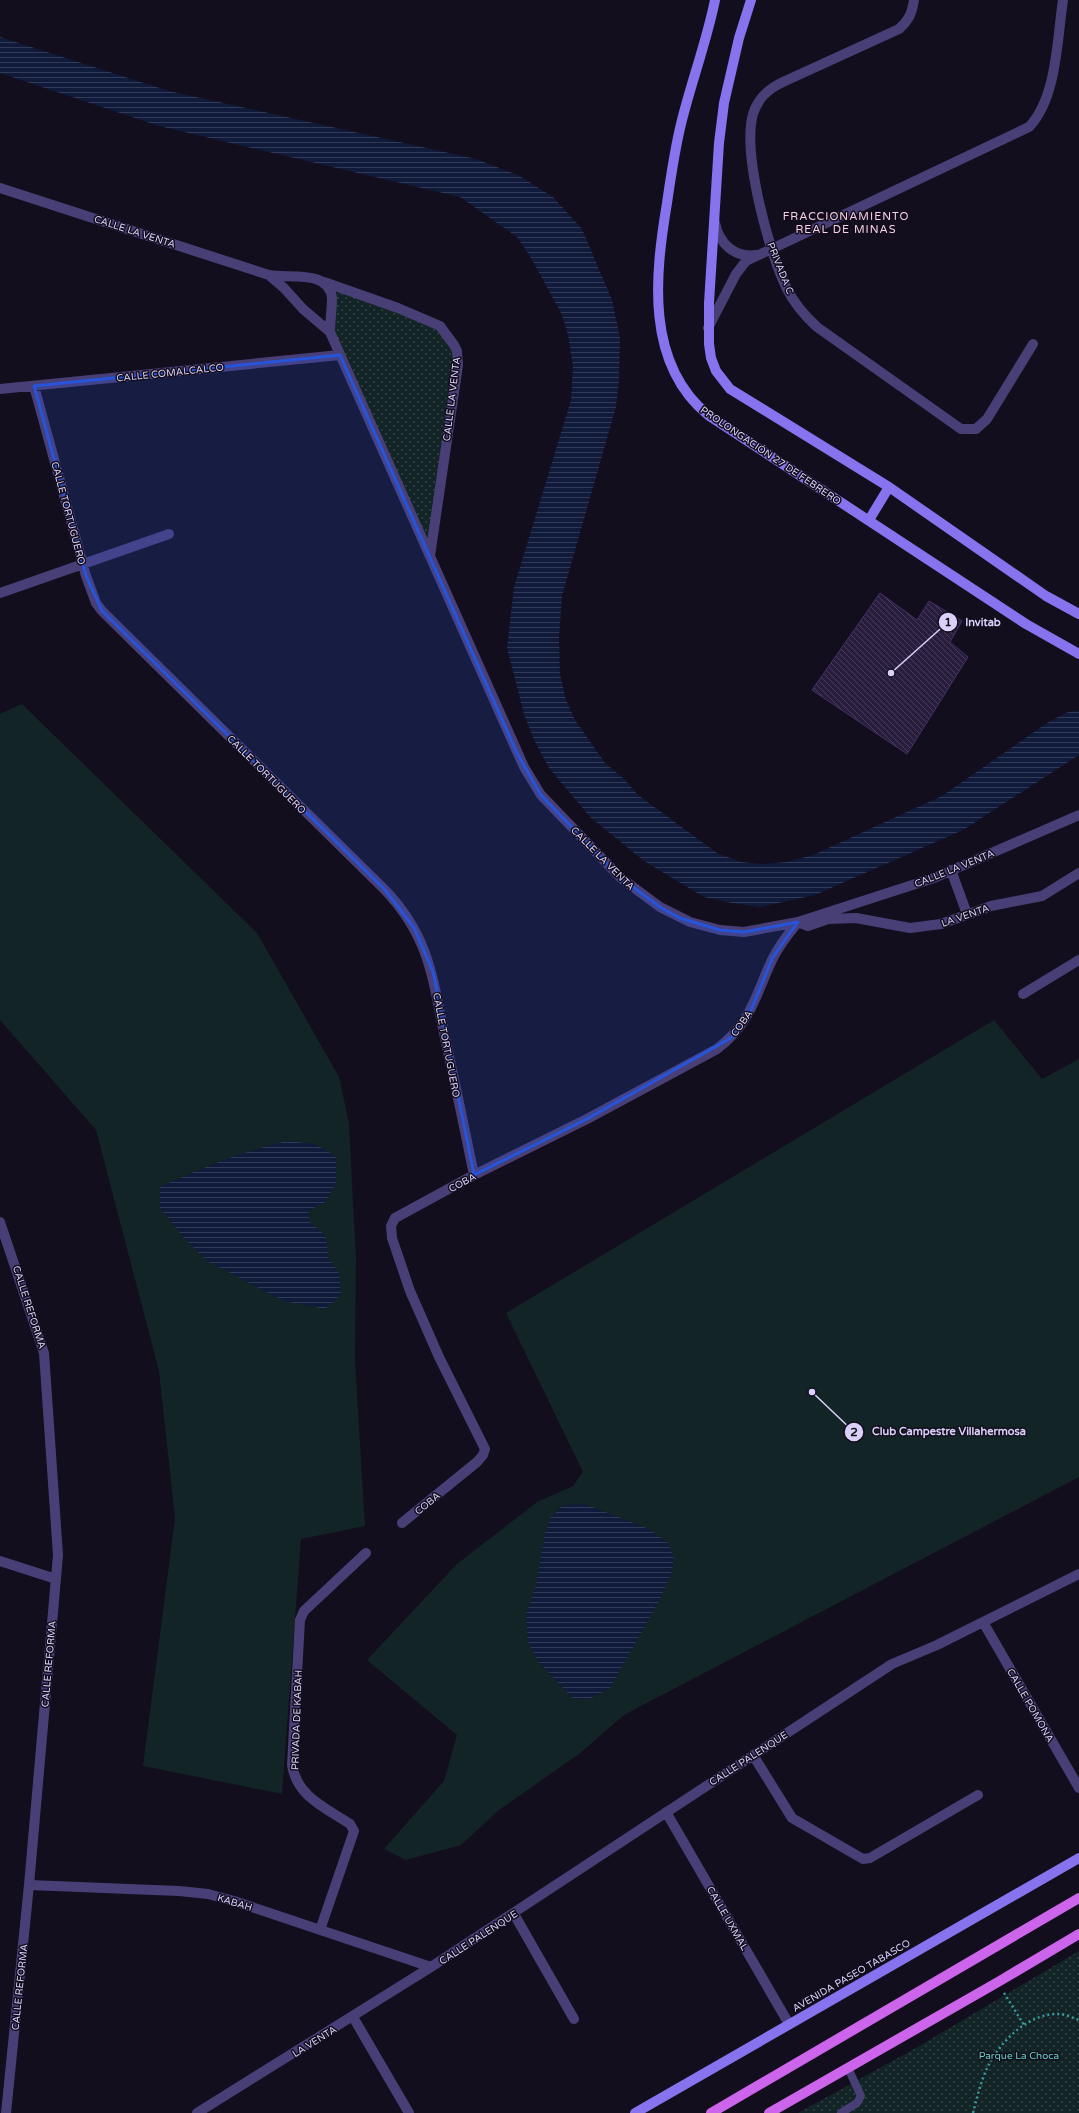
<svg xmlns="http://www.w3.org/2000/svg" width="1079" height="2113" viewBox="0 0 1079 2113" font-family="'Varela Round',sans-serif">
	<defs>
		<pattern id="park-dots" width="8" height="8" patternUnits="userSpaceOnUse"><rect width="8" height="8" fill="#122426"/><path d="M2 2h.1M6 6h.1" fill="none" stroke="#344346" stroke-width="1.8" stroke-linecap="round"/></pattern>
		<pattern id="water-rules" width="6" height="5" patternUnits="userSpaceOnUse"><rect width="6" height="5" fill="#101a3a"/><path d="M0 2.5h6" fill="none" stroke="#323a57"/></pattern>
		<pattern id="building-back-hatch" width="6" height="6" patternUnits="userSpaceOnUse"><rect width="6" height="6" fill="#281d3c"/><path d="M-1 5l2 2M0 0l6 6M5-1l2 2" fill="none" stroke="#473d59"/></pattern>
	</defs>
	<rect width="100%" height="100%" fill="#130e1d"/>
	<path fill="#122426" d="M22 704 257 933 339 1077 349 1123 352 1184 356 1256 355 1361 365 1526 301 1539 282 1794 143 1766 175 1518 159 1371 96 1130 0 1020V714Z
		M994 1020 1042 1079 1079 1059V1477L624 1715 579 1754 499 1810 461 1845 406 1860 384 1849 444 1781 457 1735 367 1660 457 1564 537 1502 573 1486 583 1472 506 1313Z"/>
	<path fill="url(#park-dots)" d="M341 288 440 326 457 351 430 556 330 322 332 298Z
		M1079 1951V2113H798L916 2048Z"/>
	<path fill="url(#water-rules)" d="M0 37 169 91 476 159 518 175 553 197 582 229 612 300 620 338 619 380 616 407 562 596 559 639 560 674 566 700 575 720 605 763 623 778 638 795 717 853 741 862 761 864 787 862 813 855 942 796 1047 723 1068 712 1079 711V755L963 830 815 895 760 907 732 903 704 897 644 861 590 817 549 768 534 740 524 714 507 648 514 587 571 400 573 366 568 335 562 315 530 256 517 237 460 197 159 126 0 73Z
		M287 1141 315 1144 336 1156V1184L325 1202 308 1211 310 1222 326 1236 328 1257 339 1273 341 1295 325 1309 284 1301 207 1261 184 1238 160 1208V1187C201 1168 243 1151 287 1141Z
		M585 1504 649 1529 668 1543 674 1558 671 1575 659 1601 610 1688 590 1699H573L538 1661 528 1642 526 1614 536 1585 545 1534 551 1517 563 1505Z"/>
	<path fill="url(#building-back-hatch)" stroke="#433165" d="M880 593 917 620 929 601 962 621 950 642 968 657 907 754 812 690Z"/>
	<g fill="none" stroke-linecap="round" stroke-linejoin="round">
		<path stroke="#3b9aa2" stroke-width="2.5" stroke-dasharray="2 3" stroke-linecap="butt" d="M1004 1993 1024 2025
			M973 2113C977 2097 981 2081 988 2066 1002 2040 1029 2012 1061 2014 1067 2015 1073 2018 1079 2020"/>
		<path stroke="#493f77" stroke-width="8" d="M841 2113 857 2103 861 2096 848 2068"/>
		<path stroke="#493f77" stroke-width="10" d="M914 0C912 13 909 20 899 29L783 82C768 89 758 98 753 114 742 153 769 253 787 289 794 303 805 316 817 327L961 429H976L987 419 1033 344
			M0 188 269 275C289 279 329 269 332 298 332 309 330 321 330 332L524 767 541 795 621 878 660 907 690 922 720 930 744 932 798 922 934 878 1079 815
			M715 223C719 243 734 258 756 255
			M270 276 284 288 303 309 330 332
			M324 282 398 308 440 326 454 345 457 351 458 365 430 556
			M708 328 736 274 746 261 1029 127C1057 98 1057 39 1063 0
			M34 386 86 576 96 603 102 611 385 890C431 938 433 982 446 1043 456 1087 465 1131 474 1175
			M0 389 340 355
			M0 593 169 534
			M951 870 967 914
			M798 922 808 926 828 919 856 918 910 928 941 924 991 906 1042 896 1079 873
			M1023 994 1079 960
			M0 1222 44 1353 58 1555 29 1885 6 2113
			M402 1523 477 1462 483 1455 485 1449 439 1357 410 1291 392 1238 391 1226 395 1218 474 1175 587 1119 717 1049C753 1021 755 995 773 958 780 944 789 933 798 922
			M0 1561 56 1579
			M983 1622 1079 1788
			M753 1755 792 1818 863 1859 870 1858 978 1795
			M666 1812 789 2024
			M29 1885 179 1891 208 1894 234 1901 431 1967
			M514 1914 574 2019
			M320 1930 354 1831 350 1824C326 1808 297 1797 292 1765L300 1620 304 1611 366 1553
			M353 2017 409 2113
			M197 2113 431 1967 892 1664 937 1645 1079 1574"/>
		<path stroke="#8773ee" stroke-width="10" d="M715 0C707 40 692 80 682 120 675 147 671 175 667 203 655 275 645 363 708 415L1026 624 1079 654
			M751 0 739 38 724 103 719 143 709 303V344L711 358 716 371 730 389 889 487 1046 596 1079 614
			M869 520 889 487
			M635 2113 1079 1858"/>
		<path stroke="#cd64ec" stroke-width="10" d="M711 2113 1079 1898
			M769 2113 998 1982 1079 1934"/>
	</g>
	<path fill="#2654da" fill-opacity="0.2" stroke="#2654da" stroke-width="3" stroke-linejoin="round" d="M340 355 517 753 541 795 621 878 660 907 680 918 720 930 744 932 798 922 773 957 750 1013 731 1038 587 1119 474 1175 433 972 414 928 385 890 102 611 86 576 34 386Z"/>
	<g text-anchor="middle" stroke-width="3" stroke-linejoin="round" paint-order="stroke">
		<g font-size="10" fill="#dbd0f9" stroke="#130e1d">
			<text transform="translate(135 231) rotate(18)" y="4">CALLE LA VENTA</text>
			<text transform="translate(781 268) rotate(68)" y="4">PRIVADA C</text>
			<text transform="translate(170 372) rotate(-6)" y="4">CALLE COMALCALCO</text>
			<text transform="translate(451 399) rotate(-83)" y="4">CALLE LA VENTA</text>
			<text transform="translate(771 455) rotate(34)" y="4">PROLONGACIÓN 27 DE FEBRERO</text>
			<text transform="translate(69 513) rotate(75)" y="4">CALLE TORTUGUERO</text>
			<text transform="translate(267 774) rotate(45)" y="4">CALLE TORTUGUERO</text>
			<text transform="translate(603 858) rotate(45)" y="4">CALLE LA VENTA</text>
			<text transform="translate(954 868) rotate(-22)" y="4">CALLE LA VENTA</text>
			<text transform="translate(965 915) rotate(-19)" y="4">LA VENTA</text>
			<text transform="translate(741 1023) rotate(-55)" y="4">COBA</text>
			<text transform="translate(447 1045) rotate(79)" y="4">CALLE TORTUGUERO</text>
			<text transform="translate(462 1182) rotate(-28)" y="4">COBA</text>
			<text transform="translate(30 1307) rotate(72)" y="4">CALLE REFORMA</text>
			<text transform="translate(427 1503) rotate(-39)" y="4">COBA</text>
			<text transform="translate(48 1664) rotate(-85)" y="4">CALLE REFORMA</text>
			<text transform="translate(1031 1705) rotate(60)" y="4">CALLE POMONA</text>
			<text transform="translate(296 1720) rotate(-88)" y="4">PRIVADA DE KABAH</text>
			<text transform="translate(748 1758) rotate(-33)" y="4">CALLE PALENQUE</text>
			<text transform="translate(235 1902) rotate(17)" y="4">KABAH</text>
			<text transform="translate(728 1918) rotate(60)" y="4">CALLE UXMAL</text>
			<text transform="translate(478 1937) rotate(-33)" y="4">CALLE PALENQUE</text>
			<text transform="translate(851 1975) rotate(-30)" y="4">AVENIDA PASEO TABASCO</text>
			<text transform="translate(19 1987) rotate(-84)" y="4">CALLE REFORMA</text>
			<text transform="translate(314 2041) rotate(-32)" y="4">LA VENTA</text>
		</g>
		<g font-size="10" fill="#66d0c5" stroke="#130e1d">
			<text x="1019" y="2059">Parque La Choca</text>
		</g>
		<g font-size="11" letter-spacing="1" fill="#fad2e6" stroke="#130e1d">
			<text x="846" y="220">FRACCIONAMIENTO<tspan x="846" dy="13">REAL DE MINAS</tspan></text>
		</g>
	</g>
	<path fill="none" stroke="#dbd0f9" stroke-width="1.5" d="M891 673L948 622M812 1392L854 1432"/>
	<g fill="#dbd0f9" stroke="#130e1d" stroke-width="1.5">
		<circle cx="891" cy="673" r="4"/>
		<circle cx="812" cy="1392" r="4"/>
		<circle cx="948" cy="622" r="10"/>
		<circle cx="854" cy="1432" r="10"/>
	</g>
	<g font-size="12" text-anchor="middle" font-weight="bold" fill="#111">
		<text x="948" y="626">1</text>
		<text x="854" y="1436">2</text>
	</g>
	<g font-size="11" text-anchor="middle" font-weight="bold" fill="#dbd0f9" stroke="#130e1d" stroke-width="3" stroke-linejoin="round" paint-order="stroke">
		<text x="983" y="626">Invitab</text>
		<text x="949" y="1435">Club Campestre Villahermosa</text>
	</g>
</svg>
